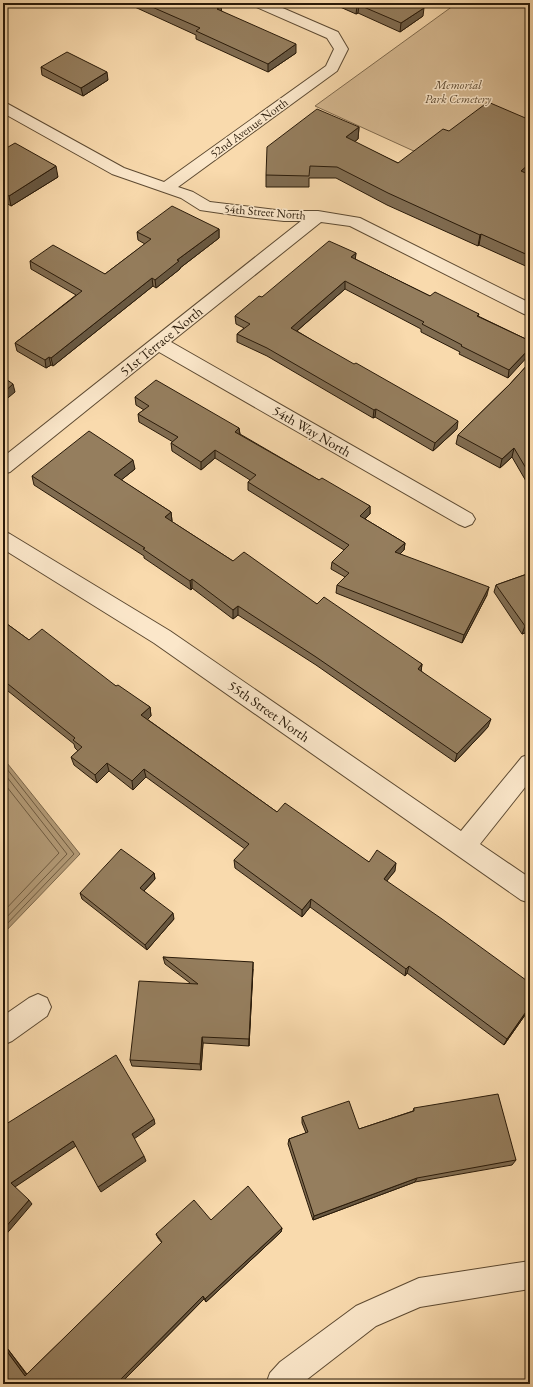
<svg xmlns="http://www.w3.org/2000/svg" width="533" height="1387" font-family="'EB Garamond',serif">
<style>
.green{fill:#d6b991;stroke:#806a4d}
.water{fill:#b29975;stroke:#7b664a}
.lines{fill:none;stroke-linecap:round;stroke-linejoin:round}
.shore{stroke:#6e5a3f;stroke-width:1}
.street-casing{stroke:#5d4a32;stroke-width:2}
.street{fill:#fbe7ca;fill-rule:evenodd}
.wall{fill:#806c51;stroke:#291a09}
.shaded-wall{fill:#685842;stroke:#291a09}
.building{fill:#957e5e;stroke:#291a09}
.labels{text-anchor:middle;stroke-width:3;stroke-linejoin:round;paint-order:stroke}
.far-park-label{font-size:12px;font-style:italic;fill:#5d4a32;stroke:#fbe7ca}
.far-street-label{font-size:12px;fill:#291a09;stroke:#fbe7ca}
.street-label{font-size:14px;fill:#291a09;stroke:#fbe7ca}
</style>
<rect width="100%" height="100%" fill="#f9daad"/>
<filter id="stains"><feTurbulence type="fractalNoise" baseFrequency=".005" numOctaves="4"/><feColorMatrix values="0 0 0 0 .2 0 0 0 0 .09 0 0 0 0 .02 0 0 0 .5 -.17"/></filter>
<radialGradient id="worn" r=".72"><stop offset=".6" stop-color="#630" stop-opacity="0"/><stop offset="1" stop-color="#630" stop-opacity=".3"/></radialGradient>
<path class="green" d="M457 3H530V204L315 106Z"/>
<path class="water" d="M3 758 80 854 3 934Z"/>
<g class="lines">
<path class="shore" d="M3 764 74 854 3 928
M3 772 67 854 3 921
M3 782 59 853 3 912"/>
<g class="street-casing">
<path id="street" d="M252 3H271L338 32 348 49 337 71 178 187 193 192 210 202 284 211H318L360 218 530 303V316L524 314 350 226 321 222 171 342 472 514 475 519 472 524 465 527 458 524 159 352 10 472 3 474V457L301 221H284L248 217 200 210 181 198 112 174 3 113V102L8 104 124 168 164 182 326 66 334 49 327 38 254 6Z
M3 531 10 534 170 631 461 831 522 757 530 754V781L480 844 530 878V903L521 900 154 643 3 549Z
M38 994 47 998 51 1007 47 1016 12 1041 3 1045V1016L29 998Z
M530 1261V1289L420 1307 376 1326 301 1384H266L270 1373 280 1362 356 1306 419 1278Z"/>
</g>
<use href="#street" class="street"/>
</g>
<path class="wall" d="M126 3H215L221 11 296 53 268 72 196 39V35Z
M331 3H411L423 16 400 32 358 13 356 14Z
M41 67 108 80 83 96 42 75Z
M359 127 358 139 354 142 398 163 528 174 530 175V268L479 245 478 246 387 205 336 178H309V187H266V175Z
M3 150 58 177 11 206 3 201Z
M219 229V238L180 268V269L156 288 153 286 53 366 51 365 46 368 17 351 15 343 76 295 31 269 30 261 105 274 145 244 138 240 137 232Z
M356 253 355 259 430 296 479 314 478 316 530 341 508 378 459 354 460 352 421 332V329L345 289 297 331 457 429 433 451 375 417 373 418 267 356 237 342V334L244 328 236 324 235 316 262 297Z
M530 362V488L512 457 500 468 456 444 458 435 510 384Z
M135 397 239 428 240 434 319 480 370 506V514L365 519 405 543 404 550 400 554 487 595 462 643 336 593 337 585 345 577 331 569 332 562 344 550 248 490V482L250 480 215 458 201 470 172 451 171 443 173 442 139 422 138 414 144 410 136 405Z
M135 469 121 480 171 512 172 521H171L233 561 317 604 422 664 421 671 488 727 455 762 316 665 238 615 233 619 192 588 191 590 144 558V556L34 485 32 476Z
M530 573V631L522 634 494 592 496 585Z
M3 621 29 640 116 686 150 707 151 716 147 719 277 812 369 862 395 871 386 881 530 1008 504 1045 407 973 405 976 310 907 302 917 235 868 234 860 245 849 146 777 133 790 109 771 97 783 74 765 71 757 78 751 75 748 74 744 3 687Z
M154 873 155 879 144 891 174 919 147 950 82 899 80 893Z
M163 957 253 969 249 1046 203 1043 201 1070 132 1066 130 1060 190 983 165 964Z
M414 1108 516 1160 512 1165 415 1182 313 1220 288 1144 289 1139 306 1133 302 1123V1117L359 1129 413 1111Z
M211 1220 282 1228 281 1232 206 1302 204 1299 120 1384H3V1346L7 1348 27 1374 162 1243 158 1238 156 1234Z"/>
<path class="shaded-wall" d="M359 5 358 13 356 14 357 6Z
M221 6 222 14 217 9Z
M424 8 423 16 400 32 401 23Z
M296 44V53L268 72V64Z
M107 72 108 80 83 96 81 88Z
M359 127 358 139 345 149 346 137Z
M530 163V172L519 182 521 171Z
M56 166 58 177 11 206 9 196Z
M219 229V238L180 268V269L156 288 155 280 177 260Z
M481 234 479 245 478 246 480 235Z
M356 253 355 262 351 257Z
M152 278 153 286 53 366 51 358Z
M345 281V289L291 336V328Z
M530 348V354L508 378 509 370Z
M49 357 51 365 46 368 45 360Z
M13 384 15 392 3 402V393Z
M376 409 375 417 373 418 374 410Z
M458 421 457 429 433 451 435 443Z
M239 428 240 435 235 432Z
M514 448 512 457 500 468 502 459Z
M215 450V458L201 470V462Z
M133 460 135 469 115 485 114 475Z
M370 506V514L359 524 360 516Z
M171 512 172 521 166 526 165 517Z
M405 543 404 550 394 560 395 552Z
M192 579V588L191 590 190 581Z
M489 587 487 595 462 643 464 635Z
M238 606V615L233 619V610Z
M530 624V631L522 634 525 626Z
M422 664 421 672 418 669Z
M150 707 151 716 143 724 141 715Z
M491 719 488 727 455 762 457 754Z
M107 763 109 771 97 783 95 775Z
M144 769 146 777 133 790 132 781Z
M396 863 395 871 382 887 384 879Z
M154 873 155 879 141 894 140 888Z
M311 899 310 907 302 917V910Z
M173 913 174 919 147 950 145 945Z
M253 962V969L249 1046V1039Z
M409 966 407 973 405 976 406 969Z
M530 1006V1008L504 1045 507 1039Z
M202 1037 203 1043 201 1070 200 1064Z
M154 1119 155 1124 134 1139 132 1134Z
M73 1141 76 1146 15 1187 11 1183Z
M144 1156 146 1161 101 1192 98 1187Z
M417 1178 415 1182 313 1220 314 1216Z
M29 1200 32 1204 3 1238V1230Z
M282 1228 281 1232 206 1302 205 1299Z
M203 1296 204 1299 120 1384H116Z
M3 1346 7 1348 29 1378 25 1376Z"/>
<path class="building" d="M143 3H215L221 6 217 9 296 44 268 64 196 31 200 28Z
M350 3H411L424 8 401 23 359 5 357 6Z
M67 52 107 72 81 88 41 67Z
M488 102 530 120V163L521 171 530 175V256L481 234 480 235 388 193 337 167 310 166 309 176 266 175 267 147 317 109 359 127 346 137 398 163 443 129 449 131Z
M15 143 56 166 9 196 3 192V150Z
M172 206 219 229 177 260 179 261 155 280 152 278 51 358 49 357 45 360 15 343 82 291 30 261 53 245 105 274 151 239 137 232Z
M329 241 356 253 351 257 430 296 435 292 479 314 477 316 530 341V348L509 370 461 346 462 345 422 324 424 322 345 281 291 328 354 364 356 363 458 421 435 443 376 409 374 410 267 348 237 334 250 324 235 316 259 296 262 297Z
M530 362V475L514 448 502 459 458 435 510 384Z
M3 377 13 384 3 393Z
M156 380 239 428 235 432 319 480 322 478 370 506 360 516 405 543 395 552 489 587 464 635 337 585 349 573 332 562 349 545 248 482 256 475 215 450 201 462 171 443 178 437 138 414 149 406 135 397Z
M89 431 133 460 114 475 171 512 165 517 233 561 244 552 317 604 324 597 422 664 418 669 491 719 457 754 316 657 238 606 233 610 192 579 190 581 143 549 145 548 32 476Z
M530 573V624L525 626 496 585Z
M3 621 29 640 42 629 116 686 118 685 150 707 141 715 277 812 285 803 369 862 377 850 396 863 384 879 442 919 530 983V1006L507 1039 409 966 406 969 311 899 302 910 234 860 249 844 144 769 132 781 107 763 95 775 71 757 82 747 73 740 75 738 3 680Z
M121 849 154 873 140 888 173 913 145 945 80 893Z
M163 957 253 962 249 1039 202 1037 200 1064 130 1060 139 981 198 984Z
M116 1055 154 1119 132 1134 144 1156 98 1187 73 1141 11 1183 29 1200 3 1230V1126Z
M498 1094 516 1160 417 1178 314 1216 289 1139 308 1132 302 1117 349 1101 359 1129 414 1111V1108Z
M248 1186 282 1228 205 1299 203 1296 116 1384H3V1346L25 1376 162 1242 156 1234 194 1200 211 1220Z"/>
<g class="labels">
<g class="far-park-label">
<text x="458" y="89">Memorial<tspan x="458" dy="14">Park Cemetery</tspan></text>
</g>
<g class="far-street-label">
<text transform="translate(249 128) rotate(-36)" y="4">52nd Avenue North</text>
<text transform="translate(265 212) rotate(5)" y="4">54th Street North</text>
</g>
<g class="street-label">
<text transform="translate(161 341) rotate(-39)" y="5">51st Terrace North</text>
<text transform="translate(312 431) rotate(30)" y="5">54th Way North</text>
<text transform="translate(269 711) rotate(35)" y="5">55th Street North</text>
</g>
</g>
<rect width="533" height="1387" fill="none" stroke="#f9daad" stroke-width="16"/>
<rect x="4" y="4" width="525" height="1379" fill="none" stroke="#291a09" stroke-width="2"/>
<rect x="8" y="8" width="517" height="1371" fill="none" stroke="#291a09"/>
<rect width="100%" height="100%" filter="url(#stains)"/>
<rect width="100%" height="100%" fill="url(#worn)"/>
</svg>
